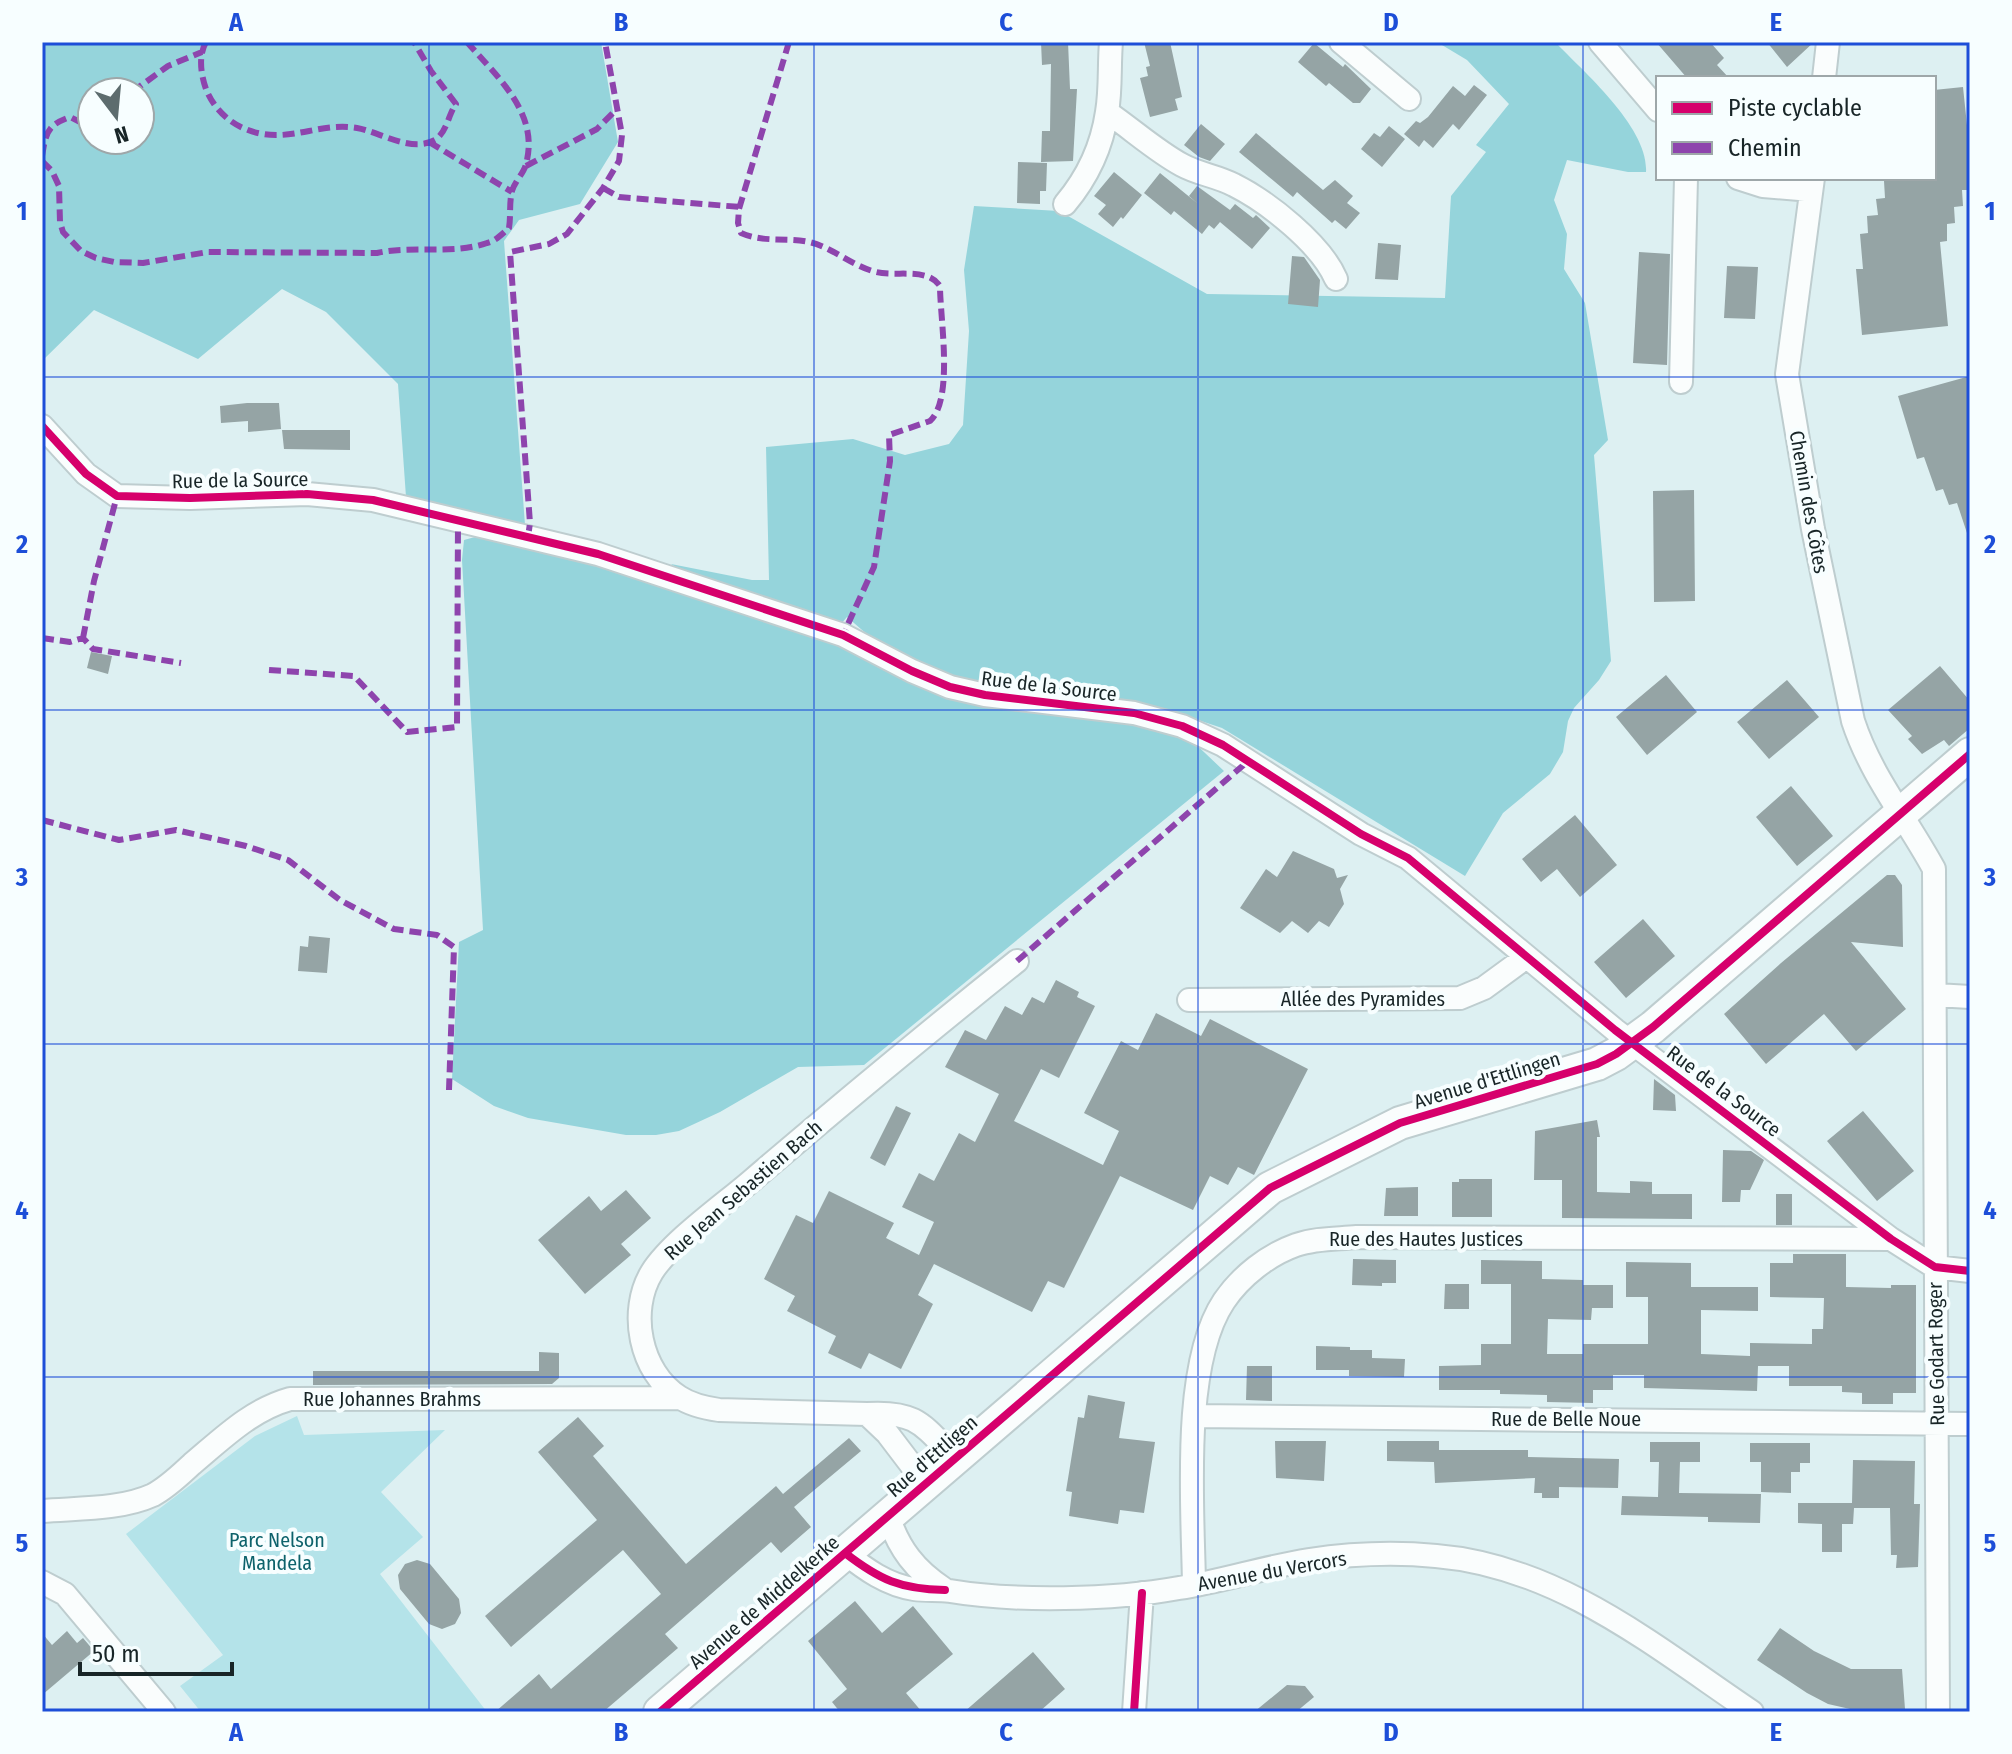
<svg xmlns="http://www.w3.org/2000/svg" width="2012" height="1754" font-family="'Fira Sans Condensed',sans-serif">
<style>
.green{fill:#b4e3e9}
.forest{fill:#95d4db;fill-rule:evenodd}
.building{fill:#95a4a5}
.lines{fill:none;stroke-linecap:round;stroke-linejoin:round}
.street-casing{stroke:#becdcf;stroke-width:26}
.secondary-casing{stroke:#becdcf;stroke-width:36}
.street{stroke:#fafdfd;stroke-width:22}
.secondary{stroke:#fafdfd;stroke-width:32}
.quiet{stroke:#8e44ad;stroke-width:6;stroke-dasharray:12 6;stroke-linecap:butt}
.cycleway-casing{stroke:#f7feff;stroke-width:13}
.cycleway{stroke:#d6006c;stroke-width:8}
.grid{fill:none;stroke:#1d4ed8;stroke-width:2;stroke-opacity:0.55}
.labels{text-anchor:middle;stroke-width:8;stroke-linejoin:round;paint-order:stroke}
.street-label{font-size:20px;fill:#182527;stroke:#f7feff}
.park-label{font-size:20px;fill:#0d626b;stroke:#f7feff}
.neatline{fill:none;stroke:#1d4ed8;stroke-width:3}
.grid-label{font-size:26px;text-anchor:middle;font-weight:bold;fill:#1d4ed8}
</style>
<rect width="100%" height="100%" fill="#ddf0f2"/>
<path class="green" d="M297 1416 304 1435 445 1430 381 1492 423 1537 380 1574 487 1712H201L180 1686 223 1655 126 1534 255 1436Z"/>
<path class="forest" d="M42 42H601L618 142 580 204 519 220 504 241 525 525 406 497 398 384 326 312 282 289 198 359 94 310 42 361ZM92 92H140V140H92Z
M1437 42H1555C1584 72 1649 128 1646 172H1628L1567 160 1554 200 1567 234 1564 269 1585 303 1608 440 1594 455 1611 661 1599 680 1574 708 1568 721 1563 752 1550 774 1503 813 1465 876 1222 728 1168 710 1118 701 993 689 922 670 869 636 847 617 841 624 683 572 671 564 752 580H769L766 447 853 439 905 455 949 444 963 425 969 331 964 270 974 206 1059 211 1207 294 1445 298 1451 196 1486 152 1476 145 1509 104 1467 60Z
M475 537 597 559 864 654 1093 717 1185 734 1224 771 864 1065 798 1067 720 1112 679 1131 656 1135H626L528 1118 494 1106 452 1079 459 942 483 930 462 560 464 540Z"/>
<path class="building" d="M1041 42H1068L1070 89H1077L1073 161 1041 162 1042 131H1050L1051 64 1042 65Z
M1144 42H1170L1182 97 1175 99 1178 110 1150 117 1140 78 1148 76 1146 67 1150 66Z
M1656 42H1710L1724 58 1717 65 1729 78H1687Z
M1767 42H1814L1787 67Z
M1314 43 1343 67 1345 64 1371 89 1360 103H1353L1329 83 1326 86 1298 62Z
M1474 85 1487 95 1459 130 1453 124 1433 148 1424 140 1419 147 1404 134 1416 121 1420 123 1428 117 1453 86 1465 96Z
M1963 87 1970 154V190H1962L1963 206 1954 207 1955 223 1947 224V241L1940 242 1948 326 1862 335 1856 269H1863L1860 234 1868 233 1867 216 1878 215 1876 199 1885 198 1884 181 1934 178V90Z
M1201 124 1225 144 1210 161 1199 157 1184 145Z
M1389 126 1405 139 1382 167 1361 149 1374 133 1380 137Z
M1256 133 1323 190 1335 180 1353 196 1347 203 1360 213 1346 229 1335 220 1332 223 1297 192 1293 197 1239 152Z
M1018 162 1047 163 1046 191H1040V204L1017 203Z
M1114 172 1142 195 1123 219 1121 217 1113 227 1098 214 1106 205 1094 196Z
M1160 173 1197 203 1189 196 1197 186 1230 210 1235 204 1253 218 1256 215 1270 228 1252 249 1220 222 1214 229 1209 225 1202 234 1174 211 1171 215 1144 193Z
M1378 243 1401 245 1398 280 1375 279Z
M1639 252 1670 254 1667 365 1633 363Z
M1292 256 1304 257 1320 280 1318 307 1288 304Z
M1727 266 1758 267 1755 319 1724 318Z
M1970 376V533H1967L1957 503 1949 505 1943 489 1936 491 1924 457 1917 459 1898 396Z
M247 403H279L281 429 248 432V421L221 423 220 406Z
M282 430H350V450L284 449Z
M1694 490 1695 601 1654 602 1653 491Z
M91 652 112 656 108 674 87 668Z
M1940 666 1970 701V728L1949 746 1944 740 1922 754 1908 739 1912 736 1888 710Z
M1666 675 1697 712 1647 755 1616 717Z
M1787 680 1819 717 1769 759 1737 722Z
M1791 786 1833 836 1797 866 1756 817Z
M1575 815 1617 865 1580 897 1557 869 1541 882 1522 859Z
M1293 851 1334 869 1337 878 1348 875 1340 889 1344 904 1329 927 1319 921 1308 933 1292 921 1280 933 1240 908 1266 869 1277 877Z
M1887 875H1895L1902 885 1903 947 1851 942 1906 1009 1856 1051 1824 1014 1766 1064 1724 1014 1781 963Z
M1643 919 1675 956 1626 998 1594 962Z
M309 936 330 938 327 973 298 971 300 946 308 947Z
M1056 980 1079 992 1077 997 1095 1006 1059 1078 1041 1069 1014 1121 1103 1165 1119 1131 1084 1113 1121 1041 1138 1050 1156 1013 1201 1036 1210 1019 1308 1069 1254 1175 1238 1167 1228 1185 1210 1176 1193 1210 1120 1176 1064 1288 1048 1281 1032 1312 934 1264 918 1295 933 1304 901 1369 869 1353 861 1369 828 1353 836 1336 787 1311 795 1296 764 1279 796 1215 813 1223 829 1191 894 1223 886 1238 919 1255 934 1222 902 1207 919 1173 934 1181 959 1133 975 1142 999 1094 945 1067 965 1030 986 1040 1005 1006 1022 1015 1032 997 1044 1003Z
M1654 1079 1675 1095 1676 1111 1653 1110Z
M896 1106 911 1113 885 1166 870 1158Z
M1863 1111 1914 1171 1877 1201 1827 1141Z
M1597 1120 1600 1137H1597V1192L1630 1193V1181L1652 1182V1194H1692V1219L1562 1218V1180H1534L1535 1131Z
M1723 1150 1751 1151 1764 1160 1750 1190H1741L1740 1202H1722Z
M1459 1179H1492V1217H1452V1182H1459Z
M1418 1187V1216H1384L1386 1188Z
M626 1190 651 1218 621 1244 631 1255 585 1294 538 1240 589 1196 601 1211Z
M1776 1194H1792V1225H1776Z
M1793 1254H1846V1287L1891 1288V1285H1916V1393H1893V1404H1862V1393L1842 1392V1386H1789V1366H1758L1757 1391 1644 1388V1375H1613V1390H1593V1403L1547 1402V1395L1500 1394V1390H1439V1366L1481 1365V1344H1511V1284H1481V1260L1542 1261V1279L1583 1280V1285H1613V1308H1592L1591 1320 1548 1319 1547 1354H1583V1344H1648V1297H1626V1262L1691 1263V1287H1758V1311L1701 1310V1354L1750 1356V1343L1812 1344V1329H1823L1824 1298 1770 1297V1263H1793Z
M1353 1259 1396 1260V1283H1382V1286L1352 1285Z
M1445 1284H1469V1309H1444Z
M1316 1346 1350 1347V1350H1372V1358L1405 1359 1404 1377 1349 1376V1370H1316Z
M539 1352 559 1353V1378L552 1384 313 1385V1371H539Z
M1247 1366H1272V1401L1246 1400Z
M1088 1395 1125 1402 1119 1438 1155 1442 1144 1513 1120 1510 1118 1524 1069 1516 1072 1492 1066 1491 1078 1417 1084 1418Z
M578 1417 604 1446 593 1456 686 1564 776 1486 783 1494 849 1438 861 1451 794 1507 811 1527 781 1553 771 1542 665 1634 678 1648 603 1712H495L539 1674 551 1689 661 1594 623 1550 511 1647 485 1616 597 1520 538 1452Z
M1275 1441H1326L1324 1481 1276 1478Z
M1387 1441H1439V1450H1528V1457L1619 1459 1618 1488 1559 1487V1498H1542V1493H1534L1535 1478 1435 1483 1434 1462 1387 1461Z
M1650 1442H1700V1462H1680L1679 1493 1761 1494 1760 1523 1708 1522V1517L1621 1515 1622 1496 1658 1497 1659 1462H1650Z
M1750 1443H1810V1463H1800V1472H1791V1493L1761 1492V1462H1750Z
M1853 1460 1915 1461 1914 1504H1920L1918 1567 1896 1568 1897 1555H1891L1890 1508H1854L1853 1524H1842V1552H1822V1524L1798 1523V1503H1852Z
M417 1560 430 1564 459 1599 461 1613 455 1624 442 1629 429 1624 400 1589 398 1575 405 1564Z
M855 1601 882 1633 913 1606 953 1654 906 1693 922 1712H840L832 1702 847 1689 808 1641Z
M1780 1628 1814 1651 1851 1669H1902L1905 1709 1874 1711 1850 1709 1828 1704 1807 1693 1757 1660Z
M67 1631 77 1643 83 1638 94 1651 42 1695V1633L52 1645Z
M1033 1652 1065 1689 1039 1712H964Z
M1287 1685 1305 1686 1314 1697 1296 1712H1254Z"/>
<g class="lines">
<g class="street-casing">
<path id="street" d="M1341 42 1409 99
M1600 42 1658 110
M1824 78 1828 42
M1107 112C1132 129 1156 151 1182 165 1198 174 1217 176 1234 185 1268 202 1321 244 1336 279
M1738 178 1763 186 1811 190
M1813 178 1787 374 1813 529 1853 721C1871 776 1907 819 1934 869L1938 1712
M1065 204C1087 178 1102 146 1107 112 1111 89 1109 65 1111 42
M1681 382 1686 178
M42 426 86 474 117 496 190 498 307 494 373 500 598 554 843 635 912 671 950 687 985 695 1134 713 1182 726 1223 745 1361 834 1408 858 1615 1030 1891 1239 1935 1267 1970 1271
M1936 995 1970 997
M1189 1000 1460 998 1484 988 1525 958
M867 1414 719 1410C705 1408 691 1405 679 1397 640 1372 628 1311 652 1272 671 1242 722 1206 750 1182 838 1107 927 1033 1017 961
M1194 1416 1970 1424
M925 1483 887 1433 867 1414C916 1411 922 1424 955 1458
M42 1511C77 1508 120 1510 153 1495 168 1487 180 1475 192 1464 223 1438 251 1410 290 1399L680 1398
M888 1516C899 1549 915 1570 944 1589
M845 1553C865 1569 887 1585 914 1589 926 1591 938 1589 950 1591 1015 1602 1113 1600 1179 1588 1223 1581 1265 1567 1309 1560 1350 1554 1394 1552 1436 1556 1558 1566 1654 1646 1752 1712
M42 1582 65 1594 164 1712
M1194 1585C1193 1509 1181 1365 1224 1301 1241 1276 1268 1255 1296 1245 1316 1238 1337 1239 1357 1237L1891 1239
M1134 1712 1142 1593"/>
</g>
<g class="secondary-casing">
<path id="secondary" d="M660 1712 1270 1188 1400 1123 1597 1064 1616 1054 1653 1027 1970 754"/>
</g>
<use href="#street" class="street"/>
<use href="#secondary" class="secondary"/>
<path class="quiet" d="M206 42C198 56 201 75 206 89 213 107 227 121 243 128 285 147 317 121 357 128 380 132 411 153 435 140 447 132 448 115 456 104L431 71 414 42
M789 42 739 209 738 223 741 233C764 243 786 237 809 242 832 247 852 266 876 272 897 277 927 267 940 286 940 318 954 399 930 421L889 435 890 461 874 567 843 635
M132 92 168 66 202 52
M429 142 512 192
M42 156C46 133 47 125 70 117L92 128
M42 161 52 171 59 186 60 222 63 232 81 251 96 258 114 262 143 263 208 252 377 253C412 245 452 255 487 243 496 241 502 234 509 228 511 216 509 203 512 191 515 181 524 173 526 164 540 113 497 77 467 42
M526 166 597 129 618 108
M603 188 619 197 740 207
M528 537 530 523 510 252 549 244 567 234 603 188 619 161 622 135 605 42
M42 638 70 642 83 638 93 649 181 663
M83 638 94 581 117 496
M269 670 354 676 407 732 457 727 458 521
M42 820 119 840 176 830 246 846 288 860 340 900 394 929 437 935 454 947 449 1090
M1017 961 1247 762"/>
<g class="cycleway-casing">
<path id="cycleway" d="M42 426 86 474 117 496 190 498 307 494 373 500 598 554 843 635 912 671 950 687 985 695 1134 713 1182 726 1223 745 1361 834 1408 858 1615 1030 1891 1239 1935 1267 1970 1271
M845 1553C880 1580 900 1589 945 1590
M660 1712 1270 1188 1400 1123 1597 1064 1616 1054 1653 1027 1970 754
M1134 1712 1142 1593"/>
</g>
<use href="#cycleway" class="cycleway"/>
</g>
<path class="grid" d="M429 42V1712M814 42V1712M1198 42V1712M1583 42V1712M42 377H1970M42 710H1970M42 1044H1970M42 1377H1970"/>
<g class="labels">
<g class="street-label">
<text transform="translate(240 480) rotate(-1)" y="7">Rue de la Source</text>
<text transform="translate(1809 502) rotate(80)" y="7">Chemin des Côtes</text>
<text transform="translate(1049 686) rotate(7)" y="7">Rue de la Source</text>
<text x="1363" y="1006">Allée des Pyramides</text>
<text transform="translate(1487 1080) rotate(-17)" y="7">Avenue d'Ettlingen</text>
<text transform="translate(1724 1091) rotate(37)" y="7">Rue de la Source</text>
<text transform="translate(743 1190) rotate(-41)" y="7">Rue Jean Sebastien Bach</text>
<text x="1426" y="1246">Rue des Hautes Justices</text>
<text transform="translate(1936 1354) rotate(-91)" y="7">Rue Godart Roger</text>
<text x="392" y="1406">Rue Johannes Brahms</text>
<text x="1566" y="1426">Rue de Belle Noue</text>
<text transform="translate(932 1456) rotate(-41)" y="7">Rue d'Ettligen</text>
<text transform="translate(1272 1571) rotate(-10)" y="7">Avenue du Vercors</text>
<text transform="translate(764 1602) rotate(-41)" y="7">Avenue de Middelkerke</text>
</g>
<g class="park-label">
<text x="277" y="1547">Parc Nelson<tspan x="277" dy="23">Mandela</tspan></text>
</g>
</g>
<rect width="2012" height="1754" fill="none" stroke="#f7feff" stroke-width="88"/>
<rect x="1656" y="76" width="280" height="104" fill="#f7feff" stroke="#9ea7a9" stroke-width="2"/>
<rect x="1672" y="102" width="40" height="12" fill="#d6006c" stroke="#9ea7a9" stroke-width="2"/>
<text x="1728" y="116" font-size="24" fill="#182527">Piste cyclable</text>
<rect x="1672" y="142" width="40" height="12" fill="#8e44ad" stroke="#9ea7a9" stroke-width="2"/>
<text x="1728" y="156" font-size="24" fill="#182527">Chemin</text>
<g transform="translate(116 116) rotate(164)"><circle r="38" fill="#f7feff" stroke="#9ea7a9" stroke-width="2"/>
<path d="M0-6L14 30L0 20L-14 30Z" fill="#5d6c6e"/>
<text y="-12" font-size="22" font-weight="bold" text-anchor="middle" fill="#182527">N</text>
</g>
<path d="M80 1662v12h152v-12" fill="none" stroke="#182527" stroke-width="4"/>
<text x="92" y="1662" font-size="24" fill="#182527" stroke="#f7feff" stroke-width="6" paint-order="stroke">50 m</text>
<rect x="44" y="44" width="1924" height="1666" class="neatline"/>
<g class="grid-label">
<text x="236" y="31">A</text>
<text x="621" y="31">B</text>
<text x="1006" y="31">C</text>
<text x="1391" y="31">D</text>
<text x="1776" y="31">E</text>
<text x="22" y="220">1</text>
<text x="1990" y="220">1</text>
<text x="22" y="553">2</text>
<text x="1990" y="553">2</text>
<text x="22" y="886">3</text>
<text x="1990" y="886">3</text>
<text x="22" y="1219">4</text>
<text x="1990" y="1219">4</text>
<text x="22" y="1552">5</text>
<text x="1990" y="1552">5</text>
<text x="236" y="1741">A</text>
<text x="621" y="1741">B</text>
<text x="1006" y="1741">C</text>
<text x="1391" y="1741">D</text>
<text x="1776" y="1741">E</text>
</g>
</svg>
